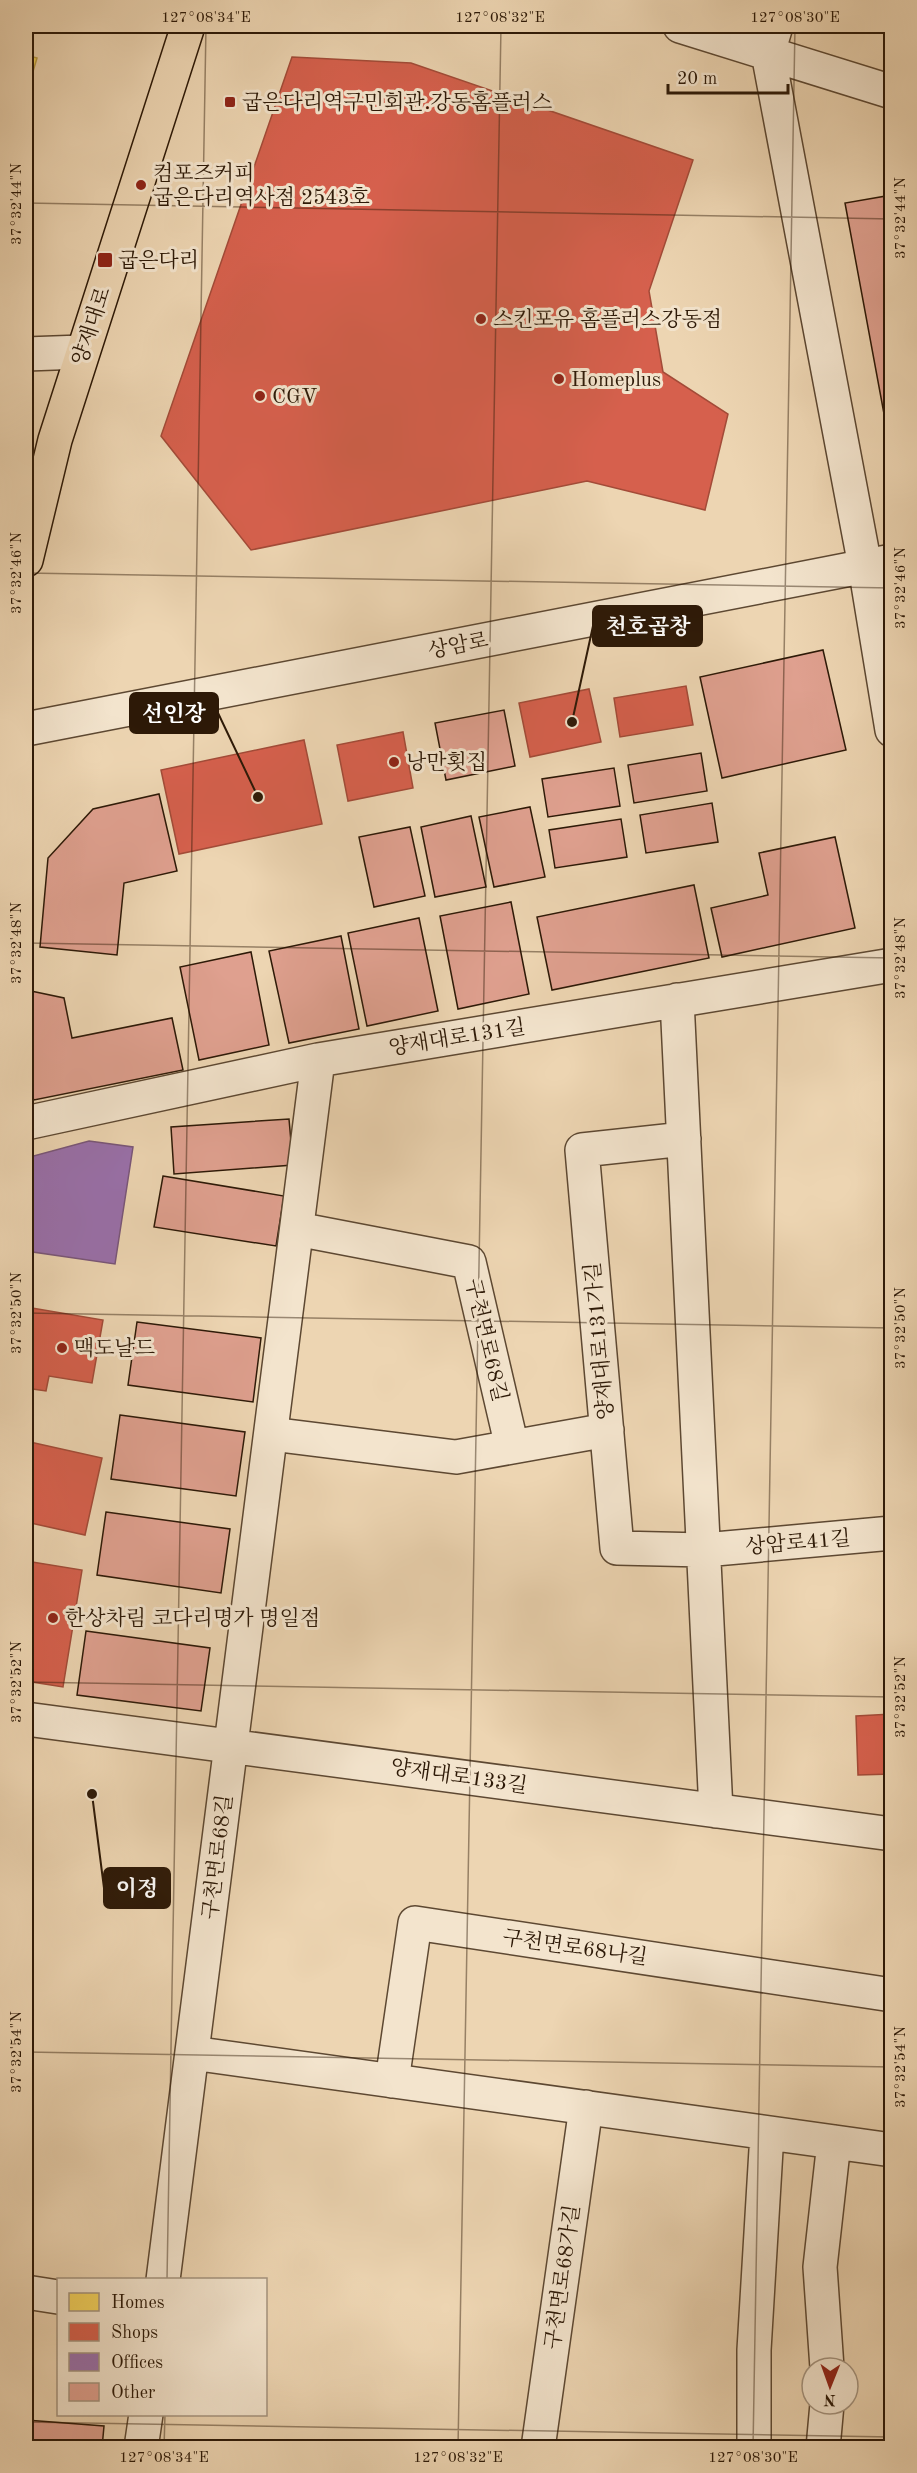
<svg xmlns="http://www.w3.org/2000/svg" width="917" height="2473" font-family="'Old Standard TT','Noto Serif KR',serif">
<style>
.homes{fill:#f6d55c;stroke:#ba9d42;stroke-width:1.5}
.shops{fill:#d6604d;stroke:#a34b38;stroke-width:1.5}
.offices{fill:#9970ab;stroke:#79567a;stroke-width:1.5}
.building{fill:#dfa08f;stroke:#2d1907;stroke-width:1.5}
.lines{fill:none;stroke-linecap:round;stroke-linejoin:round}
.minor-casing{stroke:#5d4832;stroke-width:36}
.tertiary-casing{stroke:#5d4832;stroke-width:36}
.primary-casing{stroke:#2d1907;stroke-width:36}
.minor{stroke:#f3e4cd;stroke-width:33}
.tertiary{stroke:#f3e4cd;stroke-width:33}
.primary{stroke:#edd5b2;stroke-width:33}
.ticks{fill:none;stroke:#2d1907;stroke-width:1.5;stroke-opacity:0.45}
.poi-dot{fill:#8f2418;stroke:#f3e4cd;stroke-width:2}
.labels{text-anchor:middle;stroke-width:6;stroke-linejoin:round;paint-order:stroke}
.poi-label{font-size:21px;fill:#2d1907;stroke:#f3e4cd;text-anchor:start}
.street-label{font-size:21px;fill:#2d1907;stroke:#f3e4cd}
.leader{fill:none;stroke:#2d1907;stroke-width:2}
.callout-dot{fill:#2d1907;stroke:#f3e4cd;stroke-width:2}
.callout{fill:#2d1907;stroke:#2d1907;stroke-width:2}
.callout-label{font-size:22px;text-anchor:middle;font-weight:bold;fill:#fff}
.neatline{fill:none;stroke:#2d1907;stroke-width:2}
.ticks-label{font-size:15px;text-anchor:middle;fill:#2d1907}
</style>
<rect width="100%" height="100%" fill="#edd5b2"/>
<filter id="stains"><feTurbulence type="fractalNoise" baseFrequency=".00333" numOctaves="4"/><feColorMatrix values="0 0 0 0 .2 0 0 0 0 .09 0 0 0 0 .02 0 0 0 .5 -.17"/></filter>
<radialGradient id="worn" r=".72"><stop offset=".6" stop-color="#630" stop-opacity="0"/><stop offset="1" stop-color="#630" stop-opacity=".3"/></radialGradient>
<path class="homes" d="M26 55 37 58 26 95Z"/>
<path class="shops" d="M292 57 411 63 693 160 649 291 663 372 728 414 705 510 587 481 251 550 161 436Z
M686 686 693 725 620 737 614 698Z
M589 689 601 742 530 757 519 703Z
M403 732 413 788 348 801 337 745Z
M304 740 322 824 179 854 161 770Z
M26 1307 103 1320 92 1383 49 1376 46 1391 26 1388Z
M30 1442 102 1458 85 1535 26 1522V1463Z
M26 1561 82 1570 63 1687 26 1681Z
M892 1714V1774L858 1775 856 1716Z"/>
<path class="offices" d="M89 1141 133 1147 115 1264 26 1251V1158Z"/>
<path class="building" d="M892 195V457L845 203Z
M823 650 846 750 722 778 700 677Z
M504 710 515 766 446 780 435 723Z
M701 753 707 791 634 803 628 765Z
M614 768 620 806 548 817 542 779Z
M159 794 177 871 124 883 117 955 40 947 48 858 93 809Z
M712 803 718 842 646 853 640 815Z
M530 807 545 877 494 887 479 817Z
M471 816 486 887 435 897 421 827Z
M621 819 627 857 555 868 549 830Z
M410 827 425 896 374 907 359 837Z
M835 837 855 928 722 957 711 908 768 895 759 853Z
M694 885 709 958 552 990 537 917Z
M511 902 529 994 458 1009 440 916Z
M419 918 438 1011 367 1026 348 933Z
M341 936 359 1029 289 1043 269 951Z
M251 952 269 1045 199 1060 180 967Z
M31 991 64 998 72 1038 172 1018 183 1070 34 1100 26 1088V1020Z
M289 1119 293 1165 174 1174 171 1127Z
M163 1176 284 1196 276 1246 154 1227Z
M137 1322 261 1338 253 1402 128 1385Z
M120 1415 245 1432 236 1496 111 1479Z
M106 1512 230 1529 221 1593 97 1575Z
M86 1631 210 1648 201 1711 77 1695Z
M26 2420 104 2426 102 2448H26Z"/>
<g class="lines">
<g class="minor-casing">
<path id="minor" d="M680 26 892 92
M776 26 768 53 865 566 892 730
M26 354 82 352
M677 1000 716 1811
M26 1123 318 1060 892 965
M684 1139 582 1150 617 1548 704 1550 892 1533
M297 1229 469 1262 512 1447
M271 1434 456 1457 607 1430
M26 1719 892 1834
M192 2053 892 2150
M392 2081 415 1923 892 1995
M163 2280 318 1060
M26 2292 58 2297
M827 2368 820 2267 834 2142
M141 2448 146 2414
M538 2448 586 2107
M754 2448V2350L767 2133
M823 2448 827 2404"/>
</g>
<g class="tertiary-casing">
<path id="tertiary" d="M26 729 892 561"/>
</g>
<g class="primary-casing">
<path id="primary" d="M26 560 55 440 188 26"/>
</g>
<use href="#minor" class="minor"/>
<use href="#tertiary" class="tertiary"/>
<use href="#primary" class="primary"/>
</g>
<path class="ticks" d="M26 203 892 219M26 573 892 588M26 943 892 958M26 1313 892 1328M26 1682 892 1697M26 2052 892 2067M167 2280 206 26M26 2422 892 2437M164 2448 165 2414M458 2448 501 26M753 2448 795 26"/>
<g class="poi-dot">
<rect x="224" y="96" width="12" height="12" rx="3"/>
<circle cx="141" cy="185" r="6"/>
<rect x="97" y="252" width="16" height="16" rx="3"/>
<circle cx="481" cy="319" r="6"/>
<circle cx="559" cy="379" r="6"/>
<circle cx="260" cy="396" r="6"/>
<circle cx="394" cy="762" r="6"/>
<circle cx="62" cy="1348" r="6"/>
<circle cx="53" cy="1618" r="6"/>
</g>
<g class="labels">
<g class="poi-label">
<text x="242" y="109">굽은다리역구민회관.강동홈플러스</text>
<text x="153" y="180">컴포즈커피<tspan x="153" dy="24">굽은다리역사점 2543호</tspan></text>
<text x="118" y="267">굽은다리</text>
<text x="493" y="326">스킨포유 홈플러스강동점</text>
<text x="571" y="386">Homeplus</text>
<text x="272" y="403">CGV</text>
<text x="406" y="769">낭만횟집</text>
<text x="74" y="1355">맥도날드</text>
<text x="65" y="1625">한상차림 코다리명가 명일점</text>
</g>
<g class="street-label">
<text transform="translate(91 326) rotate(-72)" y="7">양재대로</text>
<text transform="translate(458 645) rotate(-11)" y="7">상암로</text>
<text transform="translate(457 1037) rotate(-9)" y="7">양재대로131길</text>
<text transform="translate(487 1340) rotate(77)" y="7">구천면로68길</text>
<text transform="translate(599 1341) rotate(-95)" y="7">양재대로131가길</text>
<text transform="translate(798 1542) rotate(-5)" y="7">상암로41길</text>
<text transform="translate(459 1776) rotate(8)" y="7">양재대로133길</text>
<text transform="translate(217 1857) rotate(-83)" y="7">구천면로68길</text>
<text transform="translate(575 1947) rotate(8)" y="7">구천면로68나길</text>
<text transform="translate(562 2277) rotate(-82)" y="7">구천면로68가길</text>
</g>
</g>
<path class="leader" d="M572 722L593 626M258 797L218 713M92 1794L104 1888"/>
<g class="callout-dot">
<circle cx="572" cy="722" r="6"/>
<circle cx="258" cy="797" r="6"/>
<circle cx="92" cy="1794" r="6"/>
</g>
<g class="callout">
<rect x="593" y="606" width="109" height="40" rx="6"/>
<rect x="130" y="693" width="88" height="40" rx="6"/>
<rect x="104" y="1868" width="66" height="40" rx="6"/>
</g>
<g class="callout-label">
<text x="648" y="634">천호곱창</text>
<text x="174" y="721">선인장</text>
<text x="137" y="1896">이정</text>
</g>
<rect width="917" height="2473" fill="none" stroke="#edd5b2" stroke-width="66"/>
<rect x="57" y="2278" width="210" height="138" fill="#f3e4cd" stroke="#a4937e" stroke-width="1.5"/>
<rect x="69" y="2293" width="30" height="18" fill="#f6d55c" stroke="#a4937e" stroke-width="1.5"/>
<text x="111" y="2308" font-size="18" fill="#2d1907">Homes</text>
<rect x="69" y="2323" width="30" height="18" fill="#d6604d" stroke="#a4937e" stroke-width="1.5"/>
<text x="111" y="2338" font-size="18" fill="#2d1907">Shops</text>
<rect x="69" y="2353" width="30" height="18" fill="#9970ab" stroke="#a4937e" stroke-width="1.5"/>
<text x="111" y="2368" font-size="18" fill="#2d1907">Offices</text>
<rect x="69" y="2383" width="30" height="18" fill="#dfa08f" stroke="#a4937e" stroke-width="1.5"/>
<text x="111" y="2398" font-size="18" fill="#2d1907">Other</text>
<g transform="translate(830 2386) rotate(181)"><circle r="28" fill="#f3e4cd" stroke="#a4937e" stroke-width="1.5"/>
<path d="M0-4.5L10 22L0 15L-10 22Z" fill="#8f2418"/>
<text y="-9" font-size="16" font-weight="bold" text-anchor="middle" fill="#2d1907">N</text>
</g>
<path d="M668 84v9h120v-9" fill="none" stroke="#2d1907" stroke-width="3"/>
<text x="677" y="84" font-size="18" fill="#2d1907" stroke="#f3e4cd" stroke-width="4.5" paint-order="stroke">20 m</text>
<rect x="33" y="33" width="851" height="2407" class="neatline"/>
<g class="ticks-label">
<text x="206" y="22">127°08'34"E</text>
<text x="500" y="22">127°08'32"E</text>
<text x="795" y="22">127°08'30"E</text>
<text transform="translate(16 204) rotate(-90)" y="5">37°32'44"N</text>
<text transform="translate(900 218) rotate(-90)" y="5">37°32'44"N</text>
<text transform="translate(16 573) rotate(-90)" y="5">37°32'46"N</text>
<text transform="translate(900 588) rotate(-90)" y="5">37°32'46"N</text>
<text transform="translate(16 943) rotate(-90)" y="5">37°32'48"N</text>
<text transform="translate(900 958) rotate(-90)" y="5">37°32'48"N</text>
<text transform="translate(16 1313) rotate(-90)" y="5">37°32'50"N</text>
<text transform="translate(900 1328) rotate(-90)" y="5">37°32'50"N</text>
<text transform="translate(16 1682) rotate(-90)" y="5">37°32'52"N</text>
<text transform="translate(900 1697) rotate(-90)" y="5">37°32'52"N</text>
<text transform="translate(16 2052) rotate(-90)" y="5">37°32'54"N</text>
<text transform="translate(900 2067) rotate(-90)" y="5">37°32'54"N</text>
<text x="164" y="2462">127°08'34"E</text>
<text x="458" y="2462">127°08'32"E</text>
<text x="753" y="2462">127°08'30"E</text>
</g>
<rect width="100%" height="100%" filter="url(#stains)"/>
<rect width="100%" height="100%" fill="url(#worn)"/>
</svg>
